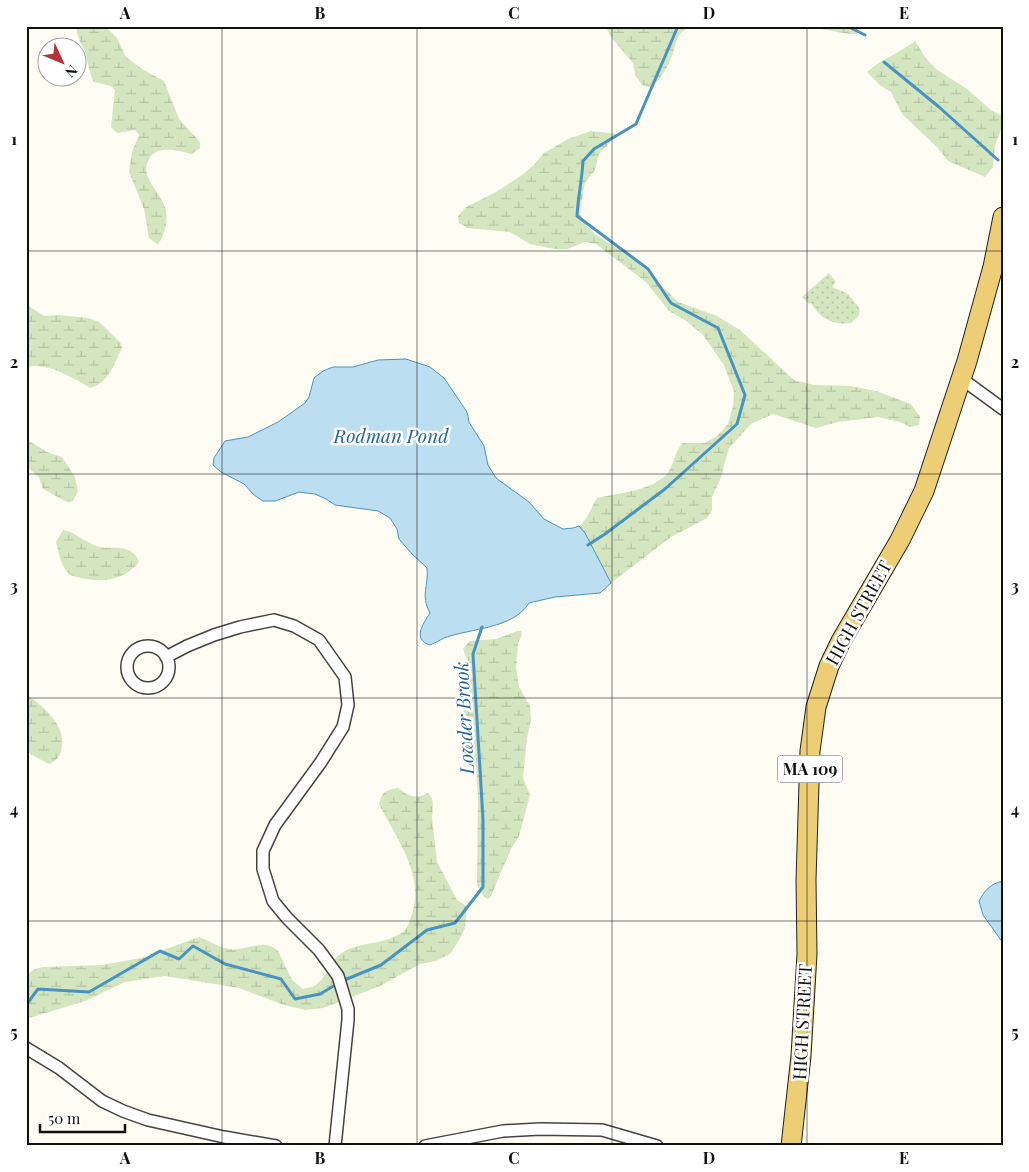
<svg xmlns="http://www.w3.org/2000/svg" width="1029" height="1172" font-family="'Playfair Display',serif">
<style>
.grass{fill:url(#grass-dots)}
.wetland{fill:url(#wetland-marsh)}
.water{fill:#bcdef1;stroke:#4993c2}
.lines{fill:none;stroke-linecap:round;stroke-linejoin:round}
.stream{stroke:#4993c2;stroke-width:3}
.minor-casing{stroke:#434343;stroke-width:14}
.primary-casing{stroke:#212121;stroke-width:21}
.minor{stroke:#fff;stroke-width:11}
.primary{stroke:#edce74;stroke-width:19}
.grid{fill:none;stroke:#101010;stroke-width:1;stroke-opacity:0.55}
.labels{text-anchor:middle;stroke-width:5;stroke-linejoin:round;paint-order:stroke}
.shield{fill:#fff;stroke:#585858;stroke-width:1}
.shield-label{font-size:16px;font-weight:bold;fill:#101010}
.street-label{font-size:18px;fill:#101010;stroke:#fff}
.water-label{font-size:19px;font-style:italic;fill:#236697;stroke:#fff}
.neatline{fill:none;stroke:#101010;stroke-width:2}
.grid-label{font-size:16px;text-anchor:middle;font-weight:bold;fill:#101010}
</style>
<defs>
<pattern id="grass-dots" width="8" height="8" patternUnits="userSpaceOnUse" patternTransform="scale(1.25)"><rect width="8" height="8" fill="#d4e6bf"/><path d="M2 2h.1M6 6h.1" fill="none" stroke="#b5c4a3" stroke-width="1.8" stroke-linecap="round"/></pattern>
<pattern id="wetland-marsh" width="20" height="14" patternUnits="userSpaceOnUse" patternTransform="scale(1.25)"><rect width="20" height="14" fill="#d4e6bf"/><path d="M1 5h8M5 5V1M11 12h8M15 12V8" fill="none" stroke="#b5c4a3"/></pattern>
</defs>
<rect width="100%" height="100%" fill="#fefcf3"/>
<path class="grass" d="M829 273 836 282 832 287 847 293 860 309 859 315 851 323C833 326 820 318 811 303L809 304 802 297Z"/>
<path class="wetland" d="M77 26H105L117 38 126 57 142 69 164 81 179 119 200 142V148L192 154C179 151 157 144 149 159 138 178 163 193 166 211 168 224 164 234 158 245L149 238 144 209 129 172 132 152 139 135 135 130 117 133 111 127 115 90 111 86 94 82C88 71 88 60 84 50 80 41 76 36 77 26Z
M606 26H691C672 37 679 40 671 58 667 69 660 78 652 88L642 85 635 75 633 63 610 36Z
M805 26H858L857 34H849Z
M915 41 925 57 936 69 967 89 991 110 1003 116 1001 130 995 145 993 167 985 177 948 161 937 147 902 114 891 92 881 86 867 72C882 59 899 53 915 41Z
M591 131 618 134 599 154 595 170 585 183 582 199 580 214 586 225 595 234 623 252 645 269 678 302 717 316 740 330 794 380 814 385 850 386 876 391 911 404 920 417 919 425 910 427 900 422 878 417 838 422 816 428 773 414 751 424 729 448 720 480 712 497V510L707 518 671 537 611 583 585 533 579 526C588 519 591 508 597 498 619 493 657 490 669 471 675 461 675 451 683 443H705L717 436 728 424 733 406 734 392 724 365 702 334 685 320 669 311 646 282 596 244 585 242 567 249H554L530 244 510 232 467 228 459 223 458 216 466 207 496 192 522 175 533 166 544 153 568 139Z
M26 304 44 316 58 315 88 318 99 322 120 342 122 348C114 364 109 383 90 388 75 379 44 360 26 368Z
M29 441 47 452 62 457 75 477 78 491 73 501 67 502 43 489 39 477 26 466V443Z
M63 530C76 532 86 544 100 547 109 549 119 546 128 550 133 552 137 556 139 562 125 580 102 583 81 578 76 577 71 576 67 572 60 564 59 552 56 542Z
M517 631H521L522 635 518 643 516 668 519 687 530 706 531 720 527 738 523 778 530 795 519 836 511 849 491 896 488 899 484 897 477 885 478 796 476 771 463 706 472 673 463 649 470 641 496 639Z
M26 694C43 706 65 724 62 747 61 755 57 761 49 764L30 754 26 747Z
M398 788C409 796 415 800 428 793L432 798 433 805 432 818 437 862 457 900 467 906 465 928 459 940 450 954 436 961 420 964 380 986 323 1008 305 1010 284 1005 239 988 165 976 125 982 85 1001 26 1019V975L35 969 43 967 102 965 141 958 199 937C208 940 218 947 228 949 244 952 265 937 278 951L292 980 303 989C307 988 314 987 317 984 330 974 328 959 347 950 364 942 385 944 401 933 407 930 409 923 411 917 426 876 397 840 379 804 382 792 385 790 398 788Z"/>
<path class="water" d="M406 359 430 367 444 378 467 412 469 422 484 446 488 465 496 478 529 502 544 519 563 529 573 528 579 526 585 533 611 583 600 593 555 597 529 603C513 629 471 628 444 638 440 640 435 643 430 645 412 639 423 624 430 613 420 594 429 587 427 568L412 554 399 539 397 529 390 518 378 511 335 505 326 499 315 494 299 492 275 501H263L254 495 244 484 221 472 213 465 214 458 225 441 248 437 278 422 305 403 309 397 314 378 323 371 333 367H353L378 360Z
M1003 881V943L983 915 979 901C985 890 990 884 1003 881Z"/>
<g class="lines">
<path class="stream" d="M847 26 865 35
M884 62 939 107 998 160
M588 545 605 534 665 489 737 424 745 395 718 328 671 303 648 269 577 216C578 197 582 180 583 161L594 149 636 124 678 26
M342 981 381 965 427 930 455 923 483 887V819L473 654 482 627
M26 1005 38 989 89 992 160 951 179 959 193 946 225 964 281 979 295 999 320 994 337 984"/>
<g class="minor-casing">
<path id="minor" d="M962 379 1003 409
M127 667a21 21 0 1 1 42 0a21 21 0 1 1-42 0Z
M166 657 187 646 214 635 240 627 274 620 294 626 319 640 345 677 348 705 343 727 321 762 275 825 263 851V869L273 901 287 918 319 950 338 976 348 1009V1020L335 1146
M26 1048 59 1068 102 1101 123 1111 148 1120 224 1137 276 1146
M425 1146 503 1131 540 1129 602 1130 657 1146"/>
</g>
<g class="primary-casing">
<path id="primary" d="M791 1146 801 1056 807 954 806 880 810 751 816 707 829 666 841 641 900 540 924 491 967 361 993 267 1003 217"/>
</g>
<use href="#minor" class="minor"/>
<use href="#primary" class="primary"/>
</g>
<path class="grid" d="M222 26V1146M417 26V1146M612 26V1146M807 26V1146M26 251H1003M26 474H1003M26 698H1003M26 921H1003"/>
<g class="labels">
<rect class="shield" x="777.5" y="755.5" width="65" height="27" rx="4"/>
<g class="shield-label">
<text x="810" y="775">MA 109</text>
</g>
<g class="street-label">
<text transform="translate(859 613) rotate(-61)" y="6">HIGH STREET</text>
<text transform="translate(803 1022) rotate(-87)" y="6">HIGH STREET</text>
</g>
<g class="water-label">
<text x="391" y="443">Rodman Pond</text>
<text transform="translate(464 718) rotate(-93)" y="7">Lowder Brook</text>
</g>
</g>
<rect width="1029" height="1172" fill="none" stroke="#ffffff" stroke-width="55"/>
<g transform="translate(62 62) rotate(134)"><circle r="24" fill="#ffffff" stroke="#9f9f9f"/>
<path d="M0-4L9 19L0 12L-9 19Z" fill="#b4333a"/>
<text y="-8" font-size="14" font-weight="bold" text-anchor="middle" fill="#101010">N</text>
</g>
<path d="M40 1124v8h85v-8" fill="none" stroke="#101010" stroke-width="2.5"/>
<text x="48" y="1124" font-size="15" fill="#101010" stroke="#ffffff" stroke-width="4" paint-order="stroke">50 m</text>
<rect x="28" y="28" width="974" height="1116" class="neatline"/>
<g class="grid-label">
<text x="125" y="19">A</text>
<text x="320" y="19">B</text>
<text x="514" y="19">C</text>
<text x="709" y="19">D</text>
<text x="904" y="19">E</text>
<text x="14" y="145">1</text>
<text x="1015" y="145">1</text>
<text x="14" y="368">2</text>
<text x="1015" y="368">2</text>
<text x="14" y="592">3</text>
<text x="1015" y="592">3</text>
<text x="14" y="815">4</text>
<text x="1015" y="815">4</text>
<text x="14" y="1038">5</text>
<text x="1015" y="1038">5</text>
<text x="125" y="1164">A</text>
<text x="320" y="1164">B</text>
<text x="514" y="1164">C</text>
<text x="709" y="1164">D</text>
<text x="904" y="1164">E</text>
</g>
</svg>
